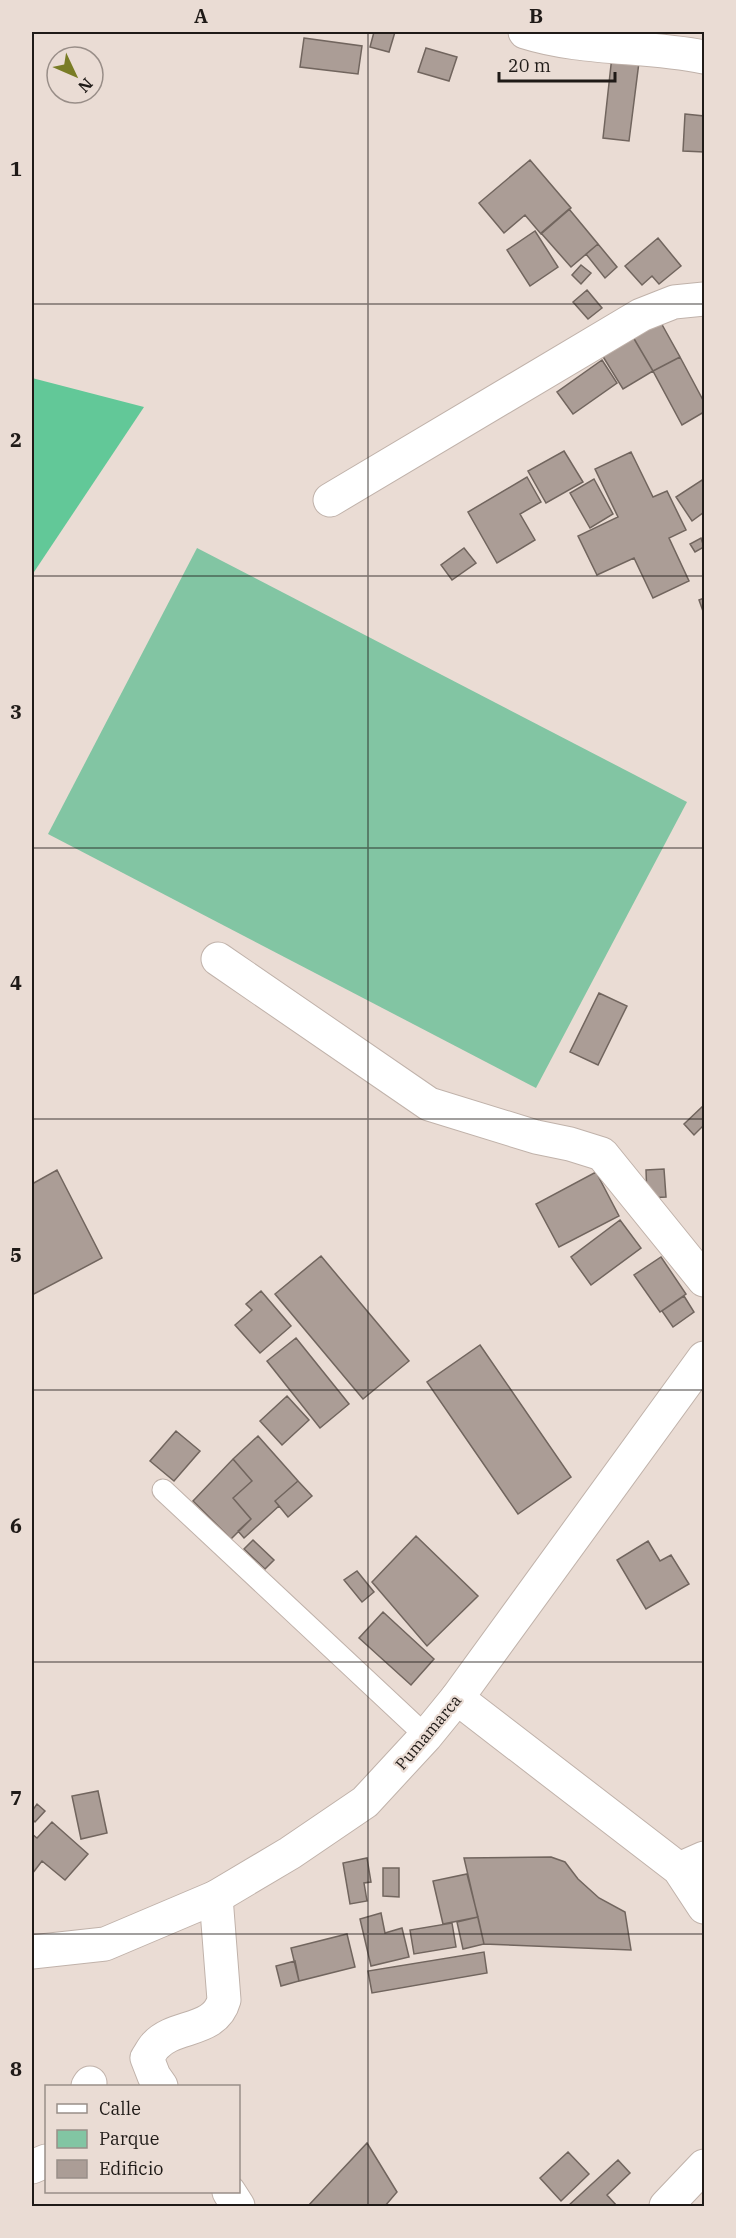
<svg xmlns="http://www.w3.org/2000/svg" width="736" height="2238" font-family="'IBM Plex Serif',serif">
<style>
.green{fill:#82c5a3}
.forest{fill:#62c898}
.building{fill:#ab9d96;stroke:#71655e;stroke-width:1.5}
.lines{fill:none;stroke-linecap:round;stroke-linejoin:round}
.service-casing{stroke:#c0b2aa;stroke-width:23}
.minor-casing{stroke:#c0b2aa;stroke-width:35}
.primary-casing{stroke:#c0b2aa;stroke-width:35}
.service{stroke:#fff;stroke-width:21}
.minor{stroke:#fff;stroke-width:33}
.primary{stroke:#fff;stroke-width:33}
.grid{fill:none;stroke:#1f1a17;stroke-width:1.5;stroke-opacity:0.55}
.labels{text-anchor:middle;stroke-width:4.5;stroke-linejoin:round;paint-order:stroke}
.street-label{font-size:16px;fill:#1f1a17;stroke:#eadcd4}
.neatline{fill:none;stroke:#1f1a17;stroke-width:2}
.grid-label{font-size:20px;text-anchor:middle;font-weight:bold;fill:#1f1a17}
</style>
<rect width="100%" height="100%" fill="#eadcd4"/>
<path class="green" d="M197 548 687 802 536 1088 48 834Z"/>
<path class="forest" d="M32 378 144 407 32 575Z"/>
<path class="building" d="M374 32H395L389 52 370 47Z
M304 38 362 46 358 74 300 67Z
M426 48 457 57 449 81 418 72Z
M612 56 639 62 629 141 603 138Z
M685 114 704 116V152L683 151Z
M530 160 571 208 541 234 525 215 504 233 479 203Z
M569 209 598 244 571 267 541 233Z
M535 231 558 267 530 286 507 250Z
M658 238 681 266 659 284 652 276 642 285 625 266Z
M598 244 617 267 605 278 586 254Z
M581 265 591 273 581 284 572 275Z
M587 290 602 308 588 319 573 302Z
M660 321 680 357 653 371 633 337Z
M633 337 653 371 623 389 602 355Z
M680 357 704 402V412L682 425 653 371Z
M602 360 617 383 573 414 557 392Z
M564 451 583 482 546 503 528 471Z
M631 452 653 497 667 491 686 530 669 538 689 581 653 598 634 558 597 575 578 536 618 517 595 469Z
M527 477 541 502 520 514 535 540 497 563 468 512Z
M594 479 613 514 590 528 570 493Z
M702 480 704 484V512L692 521 676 497Z
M701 538 704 547 695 552 690 544Z
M464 548 476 563 452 580 441 565Z
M704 598V614L699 600Z
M599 993 627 1006 598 1065 570 1052Z
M704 1105V1125L694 1135 684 1124Z
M664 1169 666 1197 647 1198 646 1170Z
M57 1170 102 1258 32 1295V1184Z
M596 1172 619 1216 559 1247 536 1204Z
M620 1220 641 1248 591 1285 571 1257Z
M321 1256 409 1361 363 1399 275 1294Z
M661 1257 686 1294 660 1312 634 1275Z
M261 1291 291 1326 260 1353 235 1325 252 1310 246 1304Z
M684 1296 694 1312 673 1327 662 1311Z
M296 1338 349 1404 320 1428 267 1361Z
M480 1345 571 1477 518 1514 427 1382Z
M287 1396 309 1420 282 1445 260 1421Z
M176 1431 200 1451 174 1481 150 1461Z
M258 1436 298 1481 275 1501 279 1506 244 1538 238 1531 251 1519 233 1498 252 1481 233 1459Z
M233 1459 252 1481 233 1498 251 1519 231 1539 193 1501Z
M298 1481 312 1496 288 1517 275 1501Z
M416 1536 478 1596 427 1646 372 1582Z
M253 1540 274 1560 265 1569 244 1549Z
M648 1541 660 1561 671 1555 689 1584 646 1609 617 1560Z
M357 1571 374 1592 362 1602 344 1580Z
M383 1612 434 1659 411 1685 359 1638Z
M98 1791 107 1833 81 1839 72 1796Z
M37 1804 45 1811 35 1822 32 1819V1811Z
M52 1822 88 1854 65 1880 42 1861 32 1874V1834L37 1838Z
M551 1857 565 1862 578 1879 599 1898 625 1912 631 1950 484 1944 464 1858Z
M367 1858 371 1882 364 1883 367 1901 350 1904 343 1863Z
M383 1868H399V1897L383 1896Z
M467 1874 478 1917 443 1924 433 1881Z
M381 1913 385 1933 402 1928 409 1957 371 1966 360 1919Z
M478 1917 484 1944 463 1949 457 1922Z
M452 1923 456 1947 414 1954 410 1930Z
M347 1934 355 1967 299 1981 291 1948Z
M484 1952 487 1973 372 1993 368 1971Z
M295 1961 299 1981 281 1986 276 1966Z
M367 2143 397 2192 385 2206H308Z
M568 2152 589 2174 561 2201 540 2178Z
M618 2160 630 2173 607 2195 617 2206H568Z"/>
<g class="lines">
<g class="service-casing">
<path id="service" d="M163 1490 426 1736"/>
</g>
<g class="minor-casing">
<path id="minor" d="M525 32C582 50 645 45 704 57
M330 500 641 315 674 302 704 299
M218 959 429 1104 536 1137 570 1144 602 1154 704 1280
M457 1698 679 1869 704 1858
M679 1869 704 1907
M88 2086 90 2083
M161 2086 154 2076 147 2058C150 2054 152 2049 155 2046 174 2024 215 2033 224 2000L216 1897
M32 2167 46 2161
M229 2192 238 2206
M666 2206 704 2166"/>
</g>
<g class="primary-casing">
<path id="primary" d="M32 1952 105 1944 216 1897 290 1853 365 1802 426 1736 457 1698 704 1358"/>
</g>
<use href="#service" class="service"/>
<use href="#minor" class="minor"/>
<use href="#primary" class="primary"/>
</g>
<path class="grid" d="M368 32V2206M32 304H704M32 576H704M32 848H704M32 1119H704M32 1390H704M32 1662H704M32 1934H704"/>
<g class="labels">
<g class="street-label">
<text transform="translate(428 1732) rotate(-50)" y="6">Pumamarca</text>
</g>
</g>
<rect width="736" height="2238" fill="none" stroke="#eadcd4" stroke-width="66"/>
<rect x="45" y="2085" width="195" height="108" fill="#eadcd4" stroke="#998e88" stroke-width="1.5"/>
<rect x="57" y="2104" width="30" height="9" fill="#ffffff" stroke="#998e88" stroke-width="1.5"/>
<text x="99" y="2115" font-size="18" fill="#1f1a17">Calle</text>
<rect x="57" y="2130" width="30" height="18" fill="#82c5a3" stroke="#998e88" stroke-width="1.5"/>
<text x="99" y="2145" font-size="18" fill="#1f1a17">Parque</text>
<rect x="57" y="2160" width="30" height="18" fill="#ab9d96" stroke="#998e88" stroke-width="1.5"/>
<text x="99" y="2175" font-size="18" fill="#1f1a17">Edificio</text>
<g transform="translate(75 75) rotate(134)"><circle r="28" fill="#eadcd4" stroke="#998e88" stroke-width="1.5"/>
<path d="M0-4.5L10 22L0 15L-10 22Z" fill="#797c25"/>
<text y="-9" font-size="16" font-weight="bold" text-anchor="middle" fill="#1f1a17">N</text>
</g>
<path d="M499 72v9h116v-9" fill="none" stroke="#1f1a17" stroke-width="3"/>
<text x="508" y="72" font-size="18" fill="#1f1a17" stroke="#eadcd4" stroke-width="4.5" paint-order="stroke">20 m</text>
<rect x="33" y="33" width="670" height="2172" class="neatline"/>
<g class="grid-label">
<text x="201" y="23">A</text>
<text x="536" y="23">B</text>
<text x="16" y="176">1</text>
<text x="16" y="447">2</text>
<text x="16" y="719">3</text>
<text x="16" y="990">4</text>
<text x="16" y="1262">5</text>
<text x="16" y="1533">6</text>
<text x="16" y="1805">7</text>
<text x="16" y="2076">8</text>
</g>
</svg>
